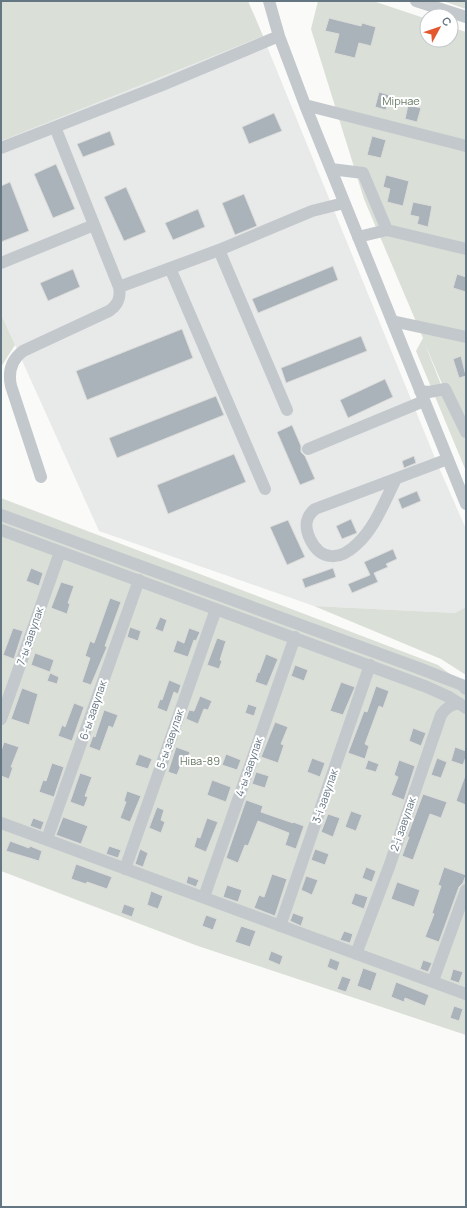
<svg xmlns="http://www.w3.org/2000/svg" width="467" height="1208" font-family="Manrope,sans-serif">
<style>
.built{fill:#e8e9e9}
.green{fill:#dadfd7}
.building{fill:#aab3b9;stroke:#dcdcda}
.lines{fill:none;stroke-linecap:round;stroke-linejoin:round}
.minor{stroke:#c3c8cc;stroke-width:12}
.labels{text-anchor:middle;stroke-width:4;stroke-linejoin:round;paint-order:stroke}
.park-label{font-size:11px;fill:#687a64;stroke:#fff}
.street-label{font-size:11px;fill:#657683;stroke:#fff}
</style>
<rect width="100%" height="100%" fill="#fafaf8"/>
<path class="built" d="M253 12 437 463 466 529V607L455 613 314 606 99 531 1 314V120Z"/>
<path class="green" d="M1 1H248L263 36 1 141Z
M318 1H373L427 19V40H451V27L466 32V439L424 342 446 397 466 441V471L416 351 423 338 364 199 311 29Z
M443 1H466V9Z
M1 314 15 345 1 367Z
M1 498 438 665 466 686V1035L198 946 1 871Z
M314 606 455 613 466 607V675L441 659Z"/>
<path class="building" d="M329 18 361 26 362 23 376 27 371 46 359 43 355 58 334 53 339 34 325 31Z
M379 92 389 95 386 110 375 107Z
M408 105 421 108 417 122 405 119Z
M274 113 282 131 249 144 242 127Z
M110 131 115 145 83 157 77 144Z
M372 136 386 140 381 158 367 155Z
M56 164 75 209 53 218 34 174Z
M386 175 409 181 403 206 387 202 390 189 383 187Z
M10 182 29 231 1 242V186Z
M126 187 146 232 124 241 104 197Z
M244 194 257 226 235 235 222 203Z
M413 202 432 206 428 227 417 224 419 217 410 215Z
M198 209 205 227 173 240 165 223Z
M333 266 338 280 258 313 252 299Z
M73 269 80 287 48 301 40 283Z
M457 274 466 277V292L453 288Z
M182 329 193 358 87 400 76 371Z
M361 336 367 351 286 383 281 368Z
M461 356 466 376 459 378 453 359Z
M385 379 393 397 348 418 340 400Z
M216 396 224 415 117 458 109 438Z
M292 425 301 446V452L305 456 315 479 300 485 277 432Z
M234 454 246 482 168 514 157 485Z
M414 456 416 463 404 468 402 461Z
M417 491 421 501 402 509 398 499Z
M351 519 357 533 342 539 336 526Z
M288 520 305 557 287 565 270 527Z
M393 549 397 559 386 564 388 567 374 573 378 582 352 593 348 584 370 575 364 562Z
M31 568 43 573 39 586 26 581Z
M333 568 336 577 305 588 302 579Z
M61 582 74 586 68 603 70 604 67 614 51 608Z
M110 598 121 602 105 646 107 647 91 685 82 682 90 658 85 656 90 641 94 643Z
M160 617 167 620 163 632 155 629Z
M130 627 141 631 138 641 127 637Z
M13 628 23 631 14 659 3 655Z
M189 628 200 632 196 641 194 640 188 657 173 652 177 640 184 643Z
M217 638 226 641 220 660 222 661 219 669 207 665Z
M35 653 54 660 50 672 31 665Z
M266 654 278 659 267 686 255 682 258 672 259 673Z
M295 665 308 670 304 681 291 676Z
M50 673 59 677 57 684 47 681Z
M169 680 181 685 178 694 174 692 167 712 157 708 160 699 162 700Z
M341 682 355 687 343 715 330 711Z
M376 686 389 691 383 708 379 706 365 744 369 746 365 759 348 753 364 711 367 712Z
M22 688 38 694 29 725 11 719Z
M200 696 212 701 208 710 204 709 198 724 186 719 189 710 194 711Z
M74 703 84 707 72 741 58 736 62 725 65 727Z
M248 704 257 707 254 716 245 713Z
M104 710 118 715 113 728 109 726 100 751 89 747 93 736 95 737Z
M275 722 288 727 281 744 284 745 278 763 261 757Z
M413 728 426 733 421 746 409 741Z
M4 742 19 747 11 767H13L9 779 1 776V751Z
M176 747 190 752 186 762 183 760 177 775 168 772Z
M455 747 466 751V757L463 765 451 761Z
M139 754 152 759 148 769 135 765Z
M226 754 241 760 237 770 222 765Z
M312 758 325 763 320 777 307 772Z
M437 758 447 762 441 778 431 775Z
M368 760 379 764 376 772 365 769Z
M399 760 415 766 404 800 391 795 398 777 394 775Z
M52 763 64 767 54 797 39 792 43 780 46 781Z
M256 772 269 776 265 788 252 784Z
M80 773 92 777 85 796 88 797 84 807 70 802Z
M465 776H466V805L456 801Z
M212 780 231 787 226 802 207 795Z
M127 791 141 796 130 822 120 818 126 802 124 801Z
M423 794 447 802 441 818 430 814 413 860 402 856 409 837H407Z
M246 800 263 806 261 812 293 823V822L304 826 296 849 285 845 289 833 258 821 248 846 245 845 238 863 226 858Z
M157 807 164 810 161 820 165 822 161 833 149 828Z
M351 811 362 815 356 831 345 827Z
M328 814 340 818 333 837 321 832Z
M63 817 88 826 81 844 56 835Z
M33 818 44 822 41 830 30 826Z
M207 818 218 822 206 852 194 847 197 837 200 838Z
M10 841 29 848 30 846 42 851 39 861 6 851Z
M109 846 121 850 118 858 106 854Z
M140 849 148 853 143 867 135 864Z
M315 849 329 854 325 865 311 860Z
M76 864 112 877 107 889 87 882 86 884 71 879Z
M366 867 376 871 372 882 362 878Z
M444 867 466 875 463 883 459 887 439 942 425 937 434 914 432 913 441 886 438 885Z
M272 874 287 879 275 916 254 908 259 895 264 897Z
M188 876 199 880 196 887 186 883Z
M306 876 318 880 312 895 301 890Z
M397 882 420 890 414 907 391 899Z
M227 885 242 890 238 902 223 897Z
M151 891 163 896 158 909 147 905Z
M355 893 368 897 364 909 351 904Z
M124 904 135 908 132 917 121 913Z
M293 913 304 917 301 926 290 921Z
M206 915 217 919 213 930 202 926Z
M241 926 256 931 250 947 235 942Z
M344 931 353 934 350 943 340 940Z
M271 951 283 956 280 965 268 960Z
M330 958 340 962 337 971 327 967Z
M423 960 432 963 428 972 420 969Z
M363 968 377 973 371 991 357 986Z
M453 969 463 972 459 983 450 980Z
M342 976 351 979 346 992 337 989Z
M396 982 429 995 425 1006 405 998 404 1002 391 997Z
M454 1006 463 1009 459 1021 450 1018Z"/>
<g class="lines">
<path class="minor" d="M269 1 279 36 305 105 466 504
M416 1 466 17
M279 36 160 86 55 127 119 287 219 250 312 211 344 203
M305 105 466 146
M1 148 55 127
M331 169 363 173 387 230
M358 237 387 230 466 249
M219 250 287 410
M1 263 94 225
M170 268 265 489
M392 321 466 337
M420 391 429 392 445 389 466 432
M308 449 424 401
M41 477 11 386C8 372 11 360 23 351L109 311C118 305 121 298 119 287
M396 479C385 500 375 528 357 544 341 560 321 562 310 539 305 528 304 518 315 509L448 459
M1 515 421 669 462 685 466 689
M1 530 427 687 449 697 466 708
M1 719 60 552
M1 823 466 994
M47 839 139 580
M125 869 216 609
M204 897 295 637
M280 926 370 665
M356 954 389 867 441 715C446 708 450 705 459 703
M433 981 466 890"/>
</g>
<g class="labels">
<g class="park-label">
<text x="401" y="105">Мірнае</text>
<text x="200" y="765">Ніва-89</text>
</g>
<g class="street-label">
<text transform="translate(30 636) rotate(-71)" y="4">7-ы завулак</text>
<text transform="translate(93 710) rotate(-71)" y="4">6-ы завулак</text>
<text transform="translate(170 739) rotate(-71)" y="4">5-ы завулак</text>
<text transform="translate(249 767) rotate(-71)" y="4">4-ы завулак</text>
<text transform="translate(325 796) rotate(-71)" y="4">3-і завулак</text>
<text transform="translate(403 824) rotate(-71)" y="4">2-і завулак</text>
</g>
</g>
<rect width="467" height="1208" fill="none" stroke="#657683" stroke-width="4"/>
<g transform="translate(439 28) rotate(50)"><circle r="19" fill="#ffffff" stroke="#c1c8cd"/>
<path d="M0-3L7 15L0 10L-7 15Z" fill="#e4572e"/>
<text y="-6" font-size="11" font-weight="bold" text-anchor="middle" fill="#657683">С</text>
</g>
</svg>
